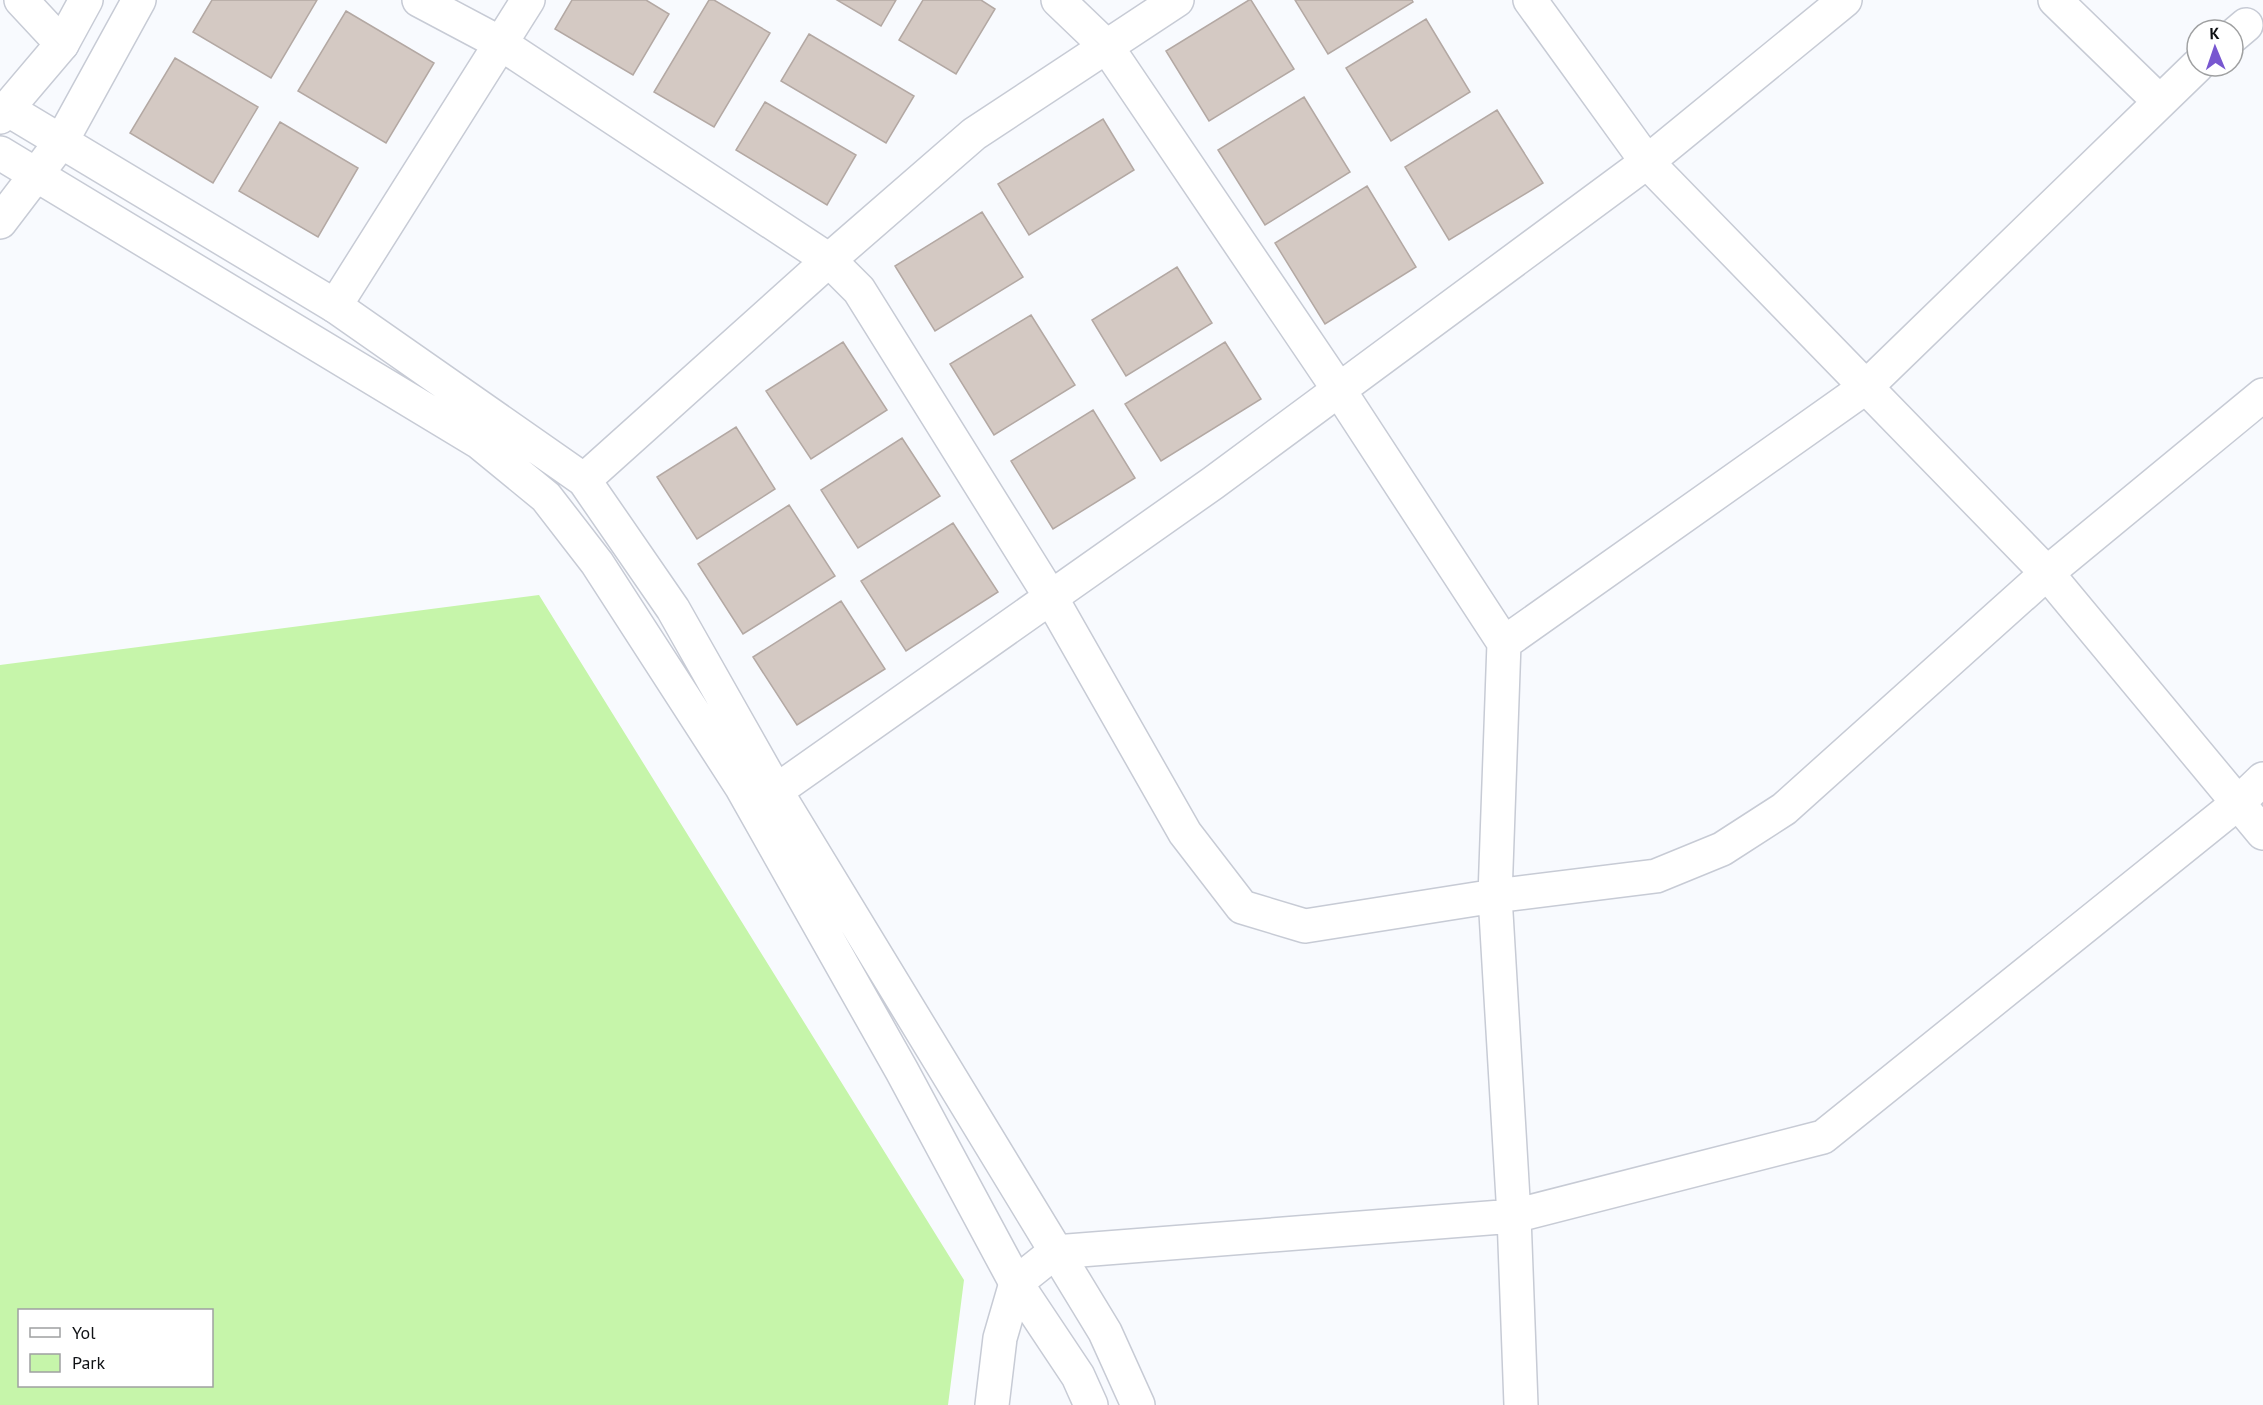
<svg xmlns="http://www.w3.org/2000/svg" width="2263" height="1405" font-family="'PT Sans',sans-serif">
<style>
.green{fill:#c6f5aa;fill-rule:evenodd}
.building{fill:#d4c9c3;stroke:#b3a8a3;stroke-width:1.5}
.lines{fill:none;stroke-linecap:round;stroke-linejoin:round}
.street-casing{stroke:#c7cbd5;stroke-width:36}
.secondary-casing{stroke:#c7cbd5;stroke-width:36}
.street{stroke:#fff;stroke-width:33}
.secondary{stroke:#fff;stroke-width:33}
</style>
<rect width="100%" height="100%" fill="#f8fafe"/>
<path class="green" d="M539 595 964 1280 948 1405H0V665ZM20 1310H212V1386H20Z"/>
<path class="building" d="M212 0H317L271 78 193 32Z
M572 0H646L669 14 633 75 555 29Z
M709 0H714L770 33 714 127 654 92Z
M837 0H896L881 26Z
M923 0H981L995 9 956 74 899 40Z
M1249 0H1251L1294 69 1209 121 1166 51Z
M1295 0H1412L1413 2 1328 54Z
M346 11 434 63 386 143 298 91Z
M1426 19 1470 92 1391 141 1346 68Z
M809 34 914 96 886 143 781 81Z
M175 58 258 107 213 183 130 133Z
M1304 97 1350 172 1265 225 1218 150Z
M765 102 856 155 827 205 736 150Z
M1497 110 1543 183 1449 240 1405 167Z
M1103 119 1134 170 1029 235 998 184Z
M280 122 358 168 318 237 239 191Z
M1367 186 1416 267 1325 324 1275 243Z
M982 212 1023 277 935 331 895 266Z
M1177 267 1212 323 1126 376 1092 320Z
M1031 315 1075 385 994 435 950 364Z
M843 342 887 410 811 459 766 391Z
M1225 342 1261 399 1161 461 1125 404Z
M1093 410 1135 478 1053 529 1011 461Z
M736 427 775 489 697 539 657 477Z
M902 438 940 496 858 548 821 490Z
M789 505 835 576 743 634 698 564Z
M953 523 998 592 906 651 861 581Z
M841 601 885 669 797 725 753 657Z"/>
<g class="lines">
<g class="street-casing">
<path id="street" d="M21 0 62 44
M419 0 500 43 829 260 859 290 1050 596 1185 833 1242 907 1305 926 1495 896 1656 876 1722 849 1784 809 2047 573 2263 395
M1058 0 1107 47 1339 390 1504 643 1495 896 1514 1216 1521 1405
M1845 0 1647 162 2047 573 2263 833
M2055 0 2159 101
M2233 36 2246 25
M335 306 528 0
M584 480 829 260 974 134 1177 0
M1504 643 1866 387 2197 66
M776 791 1213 483 1647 162 1530 0
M992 1405 1000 1338 1016 1283 1055 1252 1514 1216 1823 1137 2238 803 2263 779"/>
</g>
<g class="secondary-casing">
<path id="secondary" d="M7 109 335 306 584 480 673 609 776 791 1105 1332 1138 1405
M0 117 62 44 86 0
M0 153 479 442 546 497 597 563 741 786 902 1071 1016 1283 1078 1376 1091 1405
M0 222 61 142 139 0"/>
</g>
<use href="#street" class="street"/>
<use href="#secondary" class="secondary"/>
</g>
<rect x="18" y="1309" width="195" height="78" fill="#ffffff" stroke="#9fa0a1" stroke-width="1.5"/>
<rect x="30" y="1328" width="30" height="9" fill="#ffffff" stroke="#9fa0a1" stroke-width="1.5"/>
<text x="72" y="1339" font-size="18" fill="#0f1114">Yol</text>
<rect x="30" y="1354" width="30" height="18" fill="#c6f5aa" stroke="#9fa0a1" stroke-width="1.5"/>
<text x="72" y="1369" font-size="18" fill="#0f1114">Park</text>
<g transform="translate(2215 48) rotate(358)"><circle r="28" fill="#ffffff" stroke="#9fa0a1" stroke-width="1.5"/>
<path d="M0-4.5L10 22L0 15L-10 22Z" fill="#7857d0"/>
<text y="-9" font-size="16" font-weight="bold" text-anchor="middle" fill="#0f1114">K</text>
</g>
</svg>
